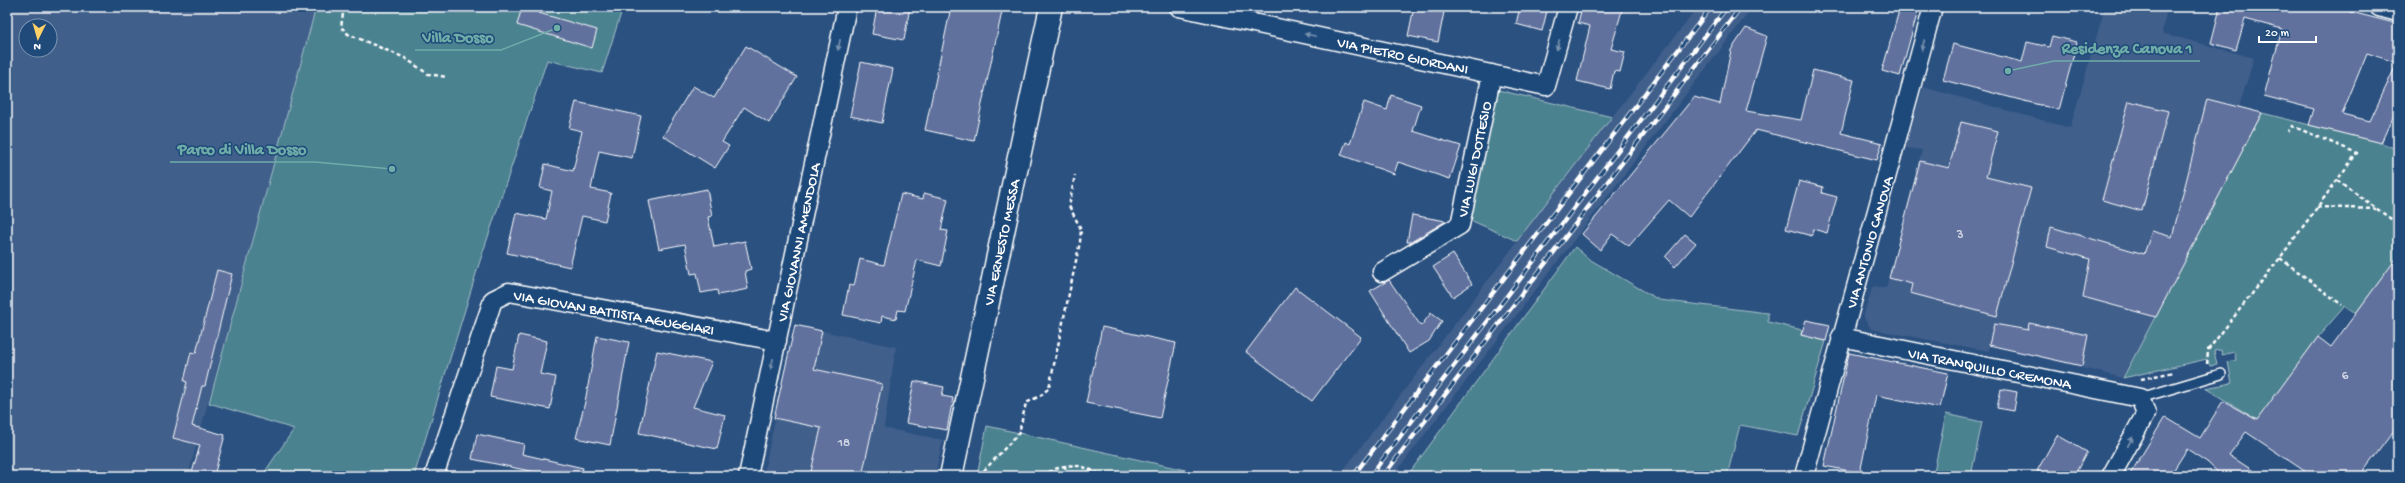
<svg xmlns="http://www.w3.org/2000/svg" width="2405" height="483" font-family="'Gochi Hand',sans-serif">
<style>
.built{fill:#3f5e8b;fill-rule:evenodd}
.green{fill:#4c8290;stroke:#a6c0c8}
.building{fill:#60719e;stroke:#fff;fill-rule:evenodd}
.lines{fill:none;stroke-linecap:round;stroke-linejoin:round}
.lane-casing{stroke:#fff;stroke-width:12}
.street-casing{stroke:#fff;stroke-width:21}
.secondary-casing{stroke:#fff;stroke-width:25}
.path{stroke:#fff;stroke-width:2.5;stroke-dasharray:4 3;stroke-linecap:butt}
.lane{stroke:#1f4a7a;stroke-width:9}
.street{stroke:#1f4a7a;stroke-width:18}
.secondary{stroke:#1f4a7a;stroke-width:22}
.rail-casing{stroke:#fff;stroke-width:4.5}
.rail{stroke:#1f4a7a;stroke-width:3;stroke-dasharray:9;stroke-linecap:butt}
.oneway{fill:#7992af}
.labels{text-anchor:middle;stroke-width:3;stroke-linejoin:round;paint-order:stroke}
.number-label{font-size:13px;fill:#d7dce7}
.street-label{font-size:15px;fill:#fff;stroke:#1f4a7a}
.leader{fill:none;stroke:#6fada8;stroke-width:1.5}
.callout-dot{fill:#6fada8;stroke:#1f4a7a;stroke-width:1.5}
.callout-label{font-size:16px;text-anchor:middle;font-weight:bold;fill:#6fada8;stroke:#1f4a7a;stroke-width:3;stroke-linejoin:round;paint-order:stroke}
</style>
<rect width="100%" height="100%" fill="#2b5180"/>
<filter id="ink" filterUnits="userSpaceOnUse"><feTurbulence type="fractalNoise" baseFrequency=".025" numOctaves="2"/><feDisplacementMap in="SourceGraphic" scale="8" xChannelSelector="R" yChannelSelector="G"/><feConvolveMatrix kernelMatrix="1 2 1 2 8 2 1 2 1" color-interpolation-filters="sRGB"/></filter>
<g filter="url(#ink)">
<path class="built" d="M7 7H316L188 476H7ZM26 26H50V50H26Z
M1698 7H1753L1393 476H1339L1612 117Z
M2105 7 2167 8 2162 33 2254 58 2239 107 2262 113 2123 378 1990 345 1989 351 1871 329 1863 316 1873 286 1886 288 1922 150 1905 148 1923 87 2070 128Z
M795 325 896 347 884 428 943 440 935 476H763Z"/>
<path class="green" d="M316 7H623L602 73 547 60 479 264 414 476H262L294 429 209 403Z
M1498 90 1612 117 1517 241 1468 219Z
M2262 113 2382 143 2398 150V269L2392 265 2356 313 2345 306 2318 337 2259 421 2205 388 2232 383 2228 362 2236 360 2234 352 2222 355 2221 350 2214 351 2217 365 2210 366 2207 359 2123 378Z
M1575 247 1589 259 1659 300 1768 313V322L1802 330 1801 335 1826 341 1798 436 1740 425 1727 476H1428L1410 472Z
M1946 414 1982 422 1971 476H1933Z
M987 426 1019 433 1212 476H977Z"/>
<path class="building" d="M522 7H540L539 13 597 30 592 48 517 25Z
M877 7H910L904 40 872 34Z
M951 7H1003L974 141 925 130Z
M1414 7H1445L1438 42 1408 36Z
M1520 7H1548L1542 31 1516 24Z
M1582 7H1623L1611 49 1625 52 1620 72 1614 71 1610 89 1577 81 1590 26 1578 23Z
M1900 7H1919L1900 76 1882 71Z
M2218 7H2332L2398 24V105L2381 143 2309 125 2314 109 2264 96 2282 29 2245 19 2236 50 2211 43 2219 12ZM2367 53 2397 63 2370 121 2342 114Z
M1746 28 1767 36 1746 111 1801 120 1813 70 1854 80 1841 133 1882 143 1877 160 1756 130 1689 217 1669 200 1629 246 1612 234 1600 250 1582 234 1694 97 1720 104 1731 50Z
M2052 36 2077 42 2059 110 1943 80 1953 44 2022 62 2027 42 2049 47Z
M746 46 797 77 769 123 744 107 722 142 729 146 715 168 663 136 693 86 714 98Z
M861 62 893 69 882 123 850 116Z
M1391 95 1421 105 1413 131 1461 146 1450 179 1398 162 1394 174 1341 155 1346 142 1350 144 1364 102 1387 110Z
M2207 99 2262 113 2156 317 2083 297 2090 259 2047 247 2051 227 2144 254 2152 231 2172 237Z
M2129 101 2168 111 2142 211 2102 200Z
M576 102 641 116 632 158 599 151 591 189 611 193 605 221 582 216 570 267 507 253 516 213 546 219 552 191 540 188 545 164 573 171 582 131 569 128Z
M1961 122 1998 131 1986 177 2031 188 1997 316 1910 293 1912 284 1889 278 1920 161 1949 168Z
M1799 181 1823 187 1822 193 1837 197 1827 233 1813 229 1812 236 1786 229Z
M707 189 712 216 708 217 714 247 745 241 751 269 745 271 748 289 718 295 717 290 701 293 697 273 691 274 685 244 659 249 649 201Z
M924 193 948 199 941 230 948 231 941 266 917 260 905 311 898 310 896 319 882 316 881 323 843 315 849 285 854 286 860 259 884 265 901 194 923 199Z
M1412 215 1446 221 1411 242H1407Z
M1685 234 1696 243 1675 267 1665 257Z
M1453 254 1472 284 1453 297 1433 267Z
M2398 256V425L2360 476H2312L2246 432 2229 455 2261 476H2222L2207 462 2187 449 2170 476H2129L2165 417 2200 438 2223 401 2257 420 2318 337 2331 347Z
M217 270 232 274 205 386H202L192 426 225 435 214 476H191L200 445 173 438 187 382 184 381 191 352 196 353Z
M1389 280 1421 326 1431 313 1442 321 1429 341 1409 353 1370 291Z
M1295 287 1361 337 1312 401 1246 352Z
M1806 320 1830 325 1826 341 1801 335Z
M2029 323 2088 335 2082 366 1989 345 1994 324 2028 330Z
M795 325 822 331 814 369 882 384 862 476H810L821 428 774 418Z
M1102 327 1176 343 1160 418 1086 403Z
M519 335 547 341 540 374 556 377 550 409 490 397 496 366 512 369Z
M597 336 629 342 610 445 576 438 585 402Z
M657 351 712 362 693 407 725 415 717 449 639 433Z
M1849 353 1948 373 1940 408 1876 395 1860 473 1824 466Z
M914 381 944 387 942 396 953 398 947 430 906 423Z
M2001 389 2017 392 2014 411 1997 408Z
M477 434 524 444 522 454 583 468 581 476H554L472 459Z
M2057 435 2087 452 2074 476H2047L2037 471Z"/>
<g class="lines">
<g class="lane-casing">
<path id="lane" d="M2140 398 2221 374"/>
</g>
<g class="street-casing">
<path id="street" d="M1179 7 1546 86 1568 7
M2379 7 2398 12
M1382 272 1460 225 1492 74
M1841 337 2140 398 2146 413 2111 476
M434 476 493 300 509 292 777 341
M748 476 847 7
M1804 476 1933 7"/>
</g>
<g class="secondary-casing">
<path id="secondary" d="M951 476 1051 7"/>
</g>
<path class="path" d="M344 7 341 27 348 34 405 58 428 74 447 77
M2337 180 2398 224
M2317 207 2376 209
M2280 258 2342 305
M2207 364 2208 350 2280 258 2357 153 2292 126 2288 132
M2141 379 2174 372
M1065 465 1066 476
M979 476 1019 433 1026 403 1040 396 1049 388 1080 242 1081 229 1069 206 1075 175
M1043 476C1064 461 1081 463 1102 476"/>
<use href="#lane" class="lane"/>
<use href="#street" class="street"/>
<use href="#secondary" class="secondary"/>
<g class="rail-casing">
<path id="rail" d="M1353 476 1711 7
M1370 476 1727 7
M1383 476 1741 7"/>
</g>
<use href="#rail" class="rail"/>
</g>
<defs><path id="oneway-solid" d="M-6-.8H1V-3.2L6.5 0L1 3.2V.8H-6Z"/></defs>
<g class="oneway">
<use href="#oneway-solid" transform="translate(1310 35) rotate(-168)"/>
<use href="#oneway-solid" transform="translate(839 45) rotate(102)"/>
<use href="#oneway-solid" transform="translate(1558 45) rotate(105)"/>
<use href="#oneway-solid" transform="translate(1923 45) rotate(105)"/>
<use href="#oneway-solid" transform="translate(772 364) rotate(102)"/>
<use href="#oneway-solid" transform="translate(2130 442) rotate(-61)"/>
</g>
</g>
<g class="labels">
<g class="number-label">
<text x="1960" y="238">3</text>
<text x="2345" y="379">6</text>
<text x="844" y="446">18</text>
</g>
<g class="street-label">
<text transform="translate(1403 55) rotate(12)" y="5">VIA PIETRO GIORDANI</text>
<text transform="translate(1474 159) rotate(-78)" y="5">VIA LUIGI DOTTESIO</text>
<text transform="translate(798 242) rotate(-78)" y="5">VIA GIOVANNI AMENDOLA</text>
<text transform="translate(1001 242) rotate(-78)" y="5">VIA ERNESTO MESSA</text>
<text transform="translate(1869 242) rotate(-74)" y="5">VIA ANTONIO CANOVA</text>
<text transform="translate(614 312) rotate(10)" y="5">VIA GIOVAN BATTISTA AGUGGIARI</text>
<text transform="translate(1990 368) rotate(11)" y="5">VIA TRANQUILLO CREMONA</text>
</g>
</g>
<path class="leader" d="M557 28L501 50H415M2008 71L2054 61H2200M392 169L315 162H170"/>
<g class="callout-dot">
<circle cx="557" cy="28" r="4"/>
<circle cx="2008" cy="71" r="4"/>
<circle cx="392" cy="169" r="4"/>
</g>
<g class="callout-label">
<text x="458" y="42">Villa Dosso</text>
<text x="2127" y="53">Residenza Canova 1</text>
<text x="242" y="154">Parco di Villa Dosso</text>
</g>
<rect width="2405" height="483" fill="none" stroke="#1f4a7a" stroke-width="24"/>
<rect x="12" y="12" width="2381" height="459" fill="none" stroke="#fff" stroke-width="1.5" filter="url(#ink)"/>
<g transform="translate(38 38) rotate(185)"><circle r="19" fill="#1f4a7a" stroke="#7992af"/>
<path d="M0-3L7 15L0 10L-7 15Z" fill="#ffd166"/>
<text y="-6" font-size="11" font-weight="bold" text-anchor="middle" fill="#ffffff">N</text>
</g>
<path d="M2259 36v6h57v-6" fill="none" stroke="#ffffff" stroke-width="2"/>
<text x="2265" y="36" font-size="12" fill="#ffffff" stroke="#1f4a7a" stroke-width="3" paint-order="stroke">20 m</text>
</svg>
